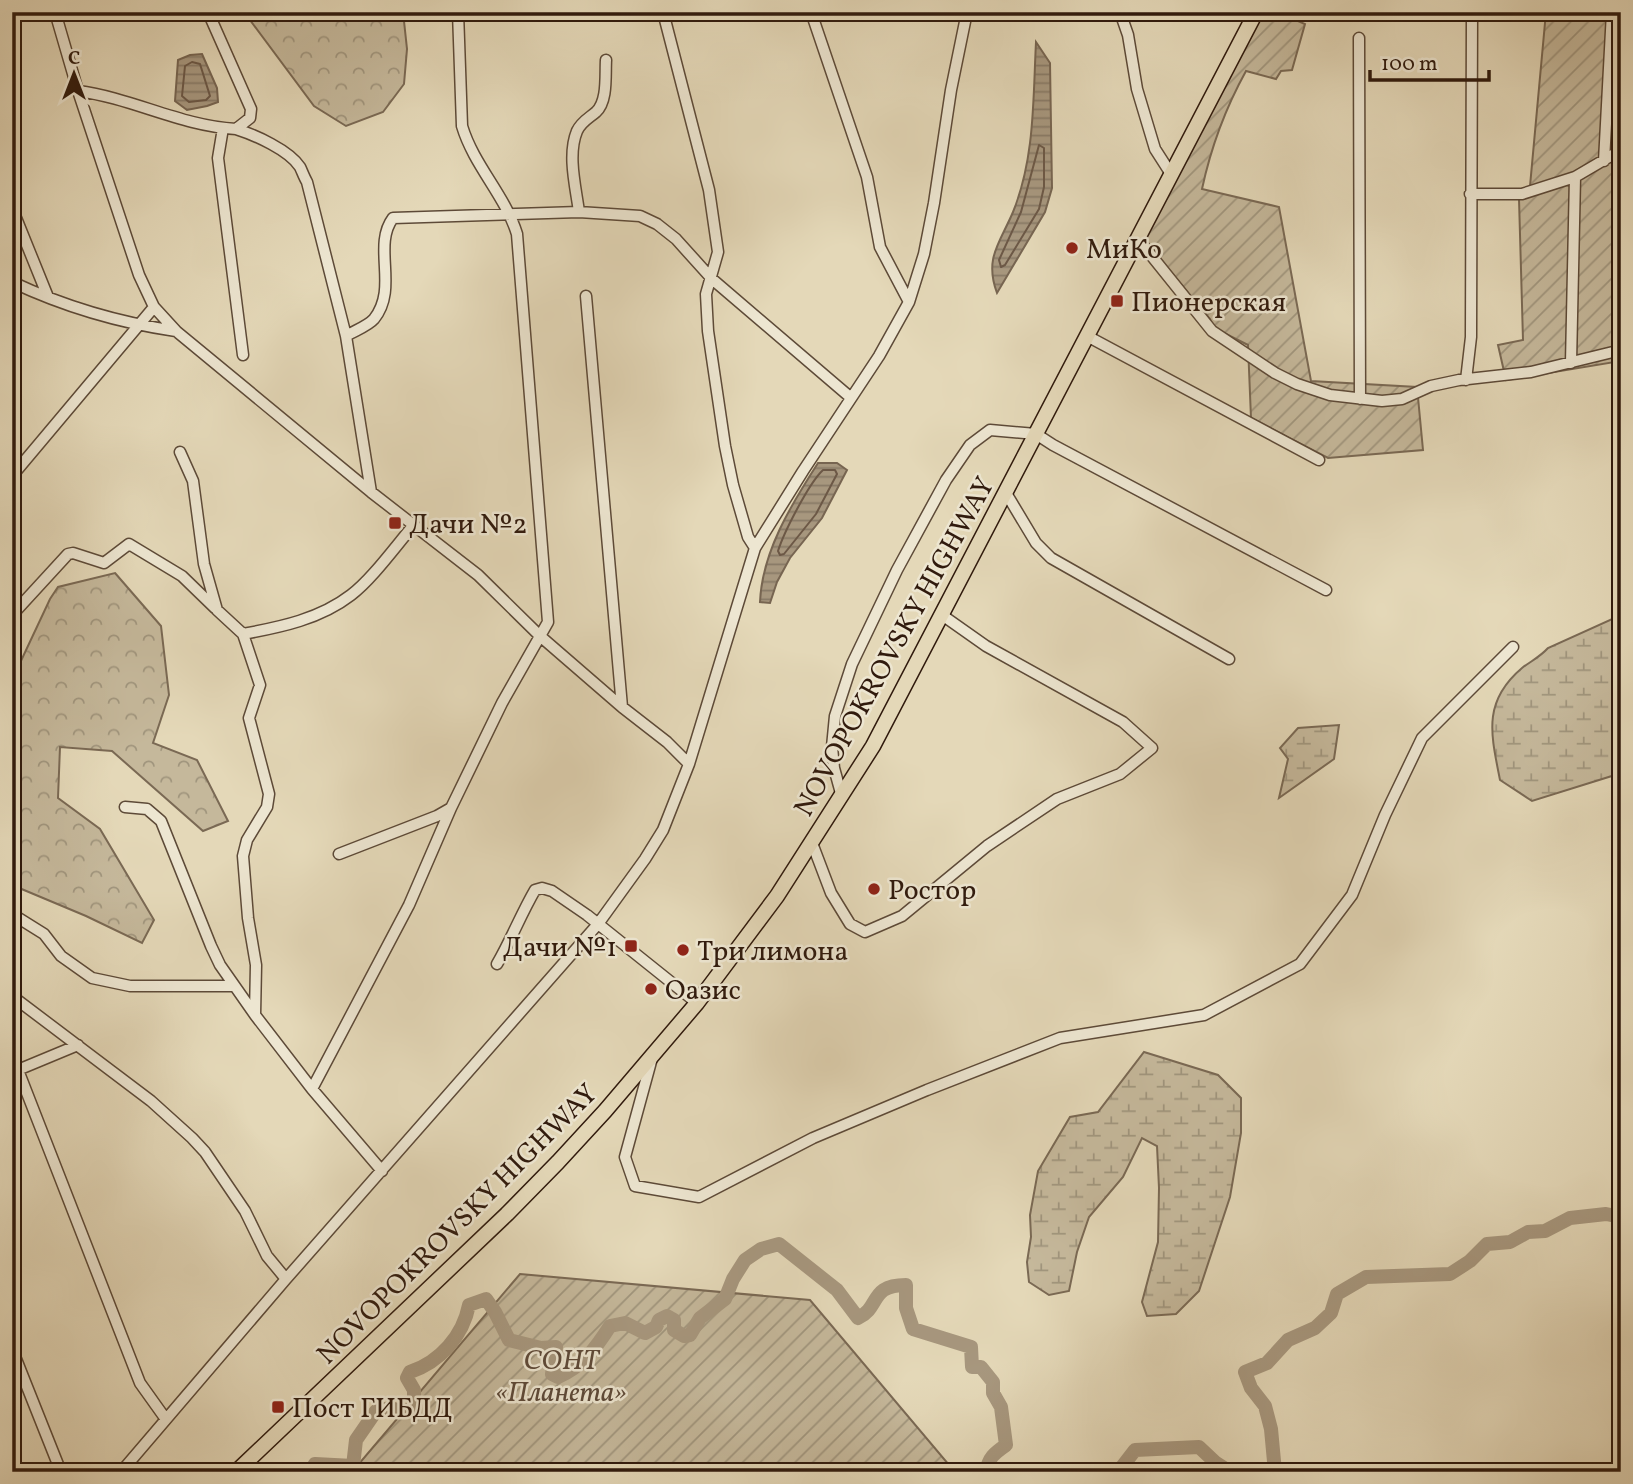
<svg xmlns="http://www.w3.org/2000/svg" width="1633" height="1484" font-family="Vollkorn,serif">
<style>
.forest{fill:url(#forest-crowns);stroke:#7a6954;stroke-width:2}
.wetland{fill:url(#wetland-marsh);stroke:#7a6954;stroke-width:2}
.garden{fill:url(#garden-furrows);stroke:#7a6954;stroke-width:2}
.water{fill:url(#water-rules);stroke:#776551;stroke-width:2}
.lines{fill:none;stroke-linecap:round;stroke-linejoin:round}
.shore{stroke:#6c5846;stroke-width:2}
.river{stroke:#a7977e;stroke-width:14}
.minor-casing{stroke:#5d4a38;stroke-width:13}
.major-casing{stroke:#301a0d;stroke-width:17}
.minor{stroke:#ede6d1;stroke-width:10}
.major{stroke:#e4d8b8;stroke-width:14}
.poi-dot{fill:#8f2418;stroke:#ede6d1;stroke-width:2.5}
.labels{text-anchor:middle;stroke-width:5;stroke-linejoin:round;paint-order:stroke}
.poi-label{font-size:28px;fill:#301a0d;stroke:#ede6d1;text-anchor:start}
.street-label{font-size:28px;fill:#301a0d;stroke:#ede6d1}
.park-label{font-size:28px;font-style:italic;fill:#5d4938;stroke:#ede6d1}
</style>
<defs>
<pattern id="forest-crowns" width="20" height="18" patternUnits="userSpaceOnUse" patternTransform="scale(1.75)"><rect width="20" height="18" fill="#c5b89b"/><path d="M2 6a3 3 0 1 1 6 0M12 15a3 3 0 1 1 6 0" fill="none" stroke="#a0957d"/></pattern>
<pattern id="wetland-marsh" width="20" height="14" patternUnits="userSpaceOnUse" patternTransform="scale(1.75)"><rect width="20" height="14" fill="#c5b89b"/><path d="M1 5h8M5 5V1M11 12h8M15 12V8" fill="none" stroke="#a0957d"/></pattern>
<pattern id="garden-furrows" width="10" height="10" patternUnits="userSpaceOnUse" patternTransform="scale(1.75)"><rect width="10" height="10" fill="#c5b89b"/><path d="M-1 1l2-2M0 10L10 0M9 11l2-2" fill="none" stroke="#a0957d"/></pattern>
<pattern id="water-rules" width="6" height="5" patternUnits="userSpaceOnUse" patternTransform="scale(1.75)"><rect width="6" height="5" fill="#a7977e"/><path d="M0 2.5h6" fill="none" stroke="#887a66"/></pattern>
</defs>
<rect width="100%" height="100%" fill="#e4d8b8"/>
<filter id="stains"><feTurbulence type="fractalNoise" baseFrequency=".00286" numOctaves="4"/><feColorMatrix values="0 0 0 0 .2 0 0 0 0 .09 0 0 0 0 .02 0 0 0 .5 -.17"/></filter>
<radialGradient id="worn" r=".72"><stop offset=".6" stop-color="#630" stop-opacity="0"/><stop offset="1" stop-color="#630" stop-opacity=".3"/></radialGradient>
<path class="forest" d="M244 12H403L407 49 404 84 383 112 346 126 314 106Z
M115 573 161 626 169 695 153 743 197 760 228 821 203 831 112 751 60 747 58 798 100 829 154 920 142 943 86 916 12 885V680L50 599 58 587Z"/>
<path class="wetland" d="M1621 615V771L1615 775 1532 801 1500 780C1491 734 1482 702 1522 668 1531 661 1540 657 1548 648Z
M1339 725 1334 759 1279 798 1288 759 1280 748 1298 728Z
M1144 1052 1218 1075 1241 1098V1133L1230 1197 1199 1291 1176 1314 1147 1316 1142 1302 1158 1242 1159 1188 1157 1146 1142 1138 1123 1177 1089 1217 1077 1252 1069 1291 1049 1295 1029 1282 1027 1262 1031 1237 1030 1215 1038 1171 1070 1117 1098 1112Z"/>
<path class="garden" d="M1260 12H1277L1305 24 1292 70 1281 71 1276 79 1246 71C1225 109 1211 147 1202 189L1279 207 1311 381 1417 387 1423 450 1328 458 1251 418 1248 345 1214 328 1210 319 1143 239Z
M1546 12H1621V361L1506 380 1498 345 1523 340 1519 199 1530 186Z
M520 1274 810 1300 955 1472H352Z"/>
<path class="water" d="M1036 42 1050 63 1052 188 1045 212 997 293C984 258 1000 243 1013 212 1035 158 1033 99 1036 42Z
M202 54 217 88 218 102 207 106 187 110 175 101 178 60 190 55Z
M818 463H837L847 470 822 518 790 558 777 582 770 603 760 602C762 552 791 505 818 463Z"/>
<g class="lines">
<path class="shore" d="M192 62 200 64 210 96 206 100 189 102 182 96 185 66Z
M1039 145 1044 148V187L1039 209 1005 265 1001 267 999 260 1021 212Z
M823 470H835L837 474 816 514 784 554 780 555 778 551C784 532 809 483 823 470Z"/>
<path class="river" d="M310 1472 315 1464 353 1466 356 1440 376 1411 390 1408 405 1412 414 1406V1390L407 1378 410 1372C440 1362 463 1336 469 1305L486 1299 495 1312 509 1340 541 1348 556 1347 552 1374 558 1377C582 1367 596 1348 610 1326L625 1323 645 1333 656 1327 659 1320 667 1316 674 1320V1330L684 1336 690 1335 700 1318 725 1299 733 1279 745 1260 761 1249 779 1244 837 1290 858 1318C881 1307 869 1285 906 1285V1308L913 1329 971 1347 972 1367H981L993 1382V1393L1001 1407 1006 1445C996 1452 987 1458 987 1472
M1118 1472 1135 1450 1199 1447 1216 1463 1230 1472
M1275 1472 1271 1429 1265 1406 1251 1388 1245 1372 1267 1363 1288 1340 1315 1328 1331 1313 1337 1294 1366 1277 1450 1274 1470 1261 1487 1244 1510 1242 1528 1232 1545 1231 1570 1218 1606 1214 1621 1217"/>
<g class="minor-casing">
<path id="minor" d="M55 12 78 91 139 275 154 307 176 331
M663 12 709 190 718 252 706 294 708 331 725 446 733 485 748 537 755 548
M811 12 867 177 880 247 909 302
M1120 12 1128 35 1137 89 1155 149 1171 174
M1359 38 1360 399
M78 91C132 98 181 126 236 129L250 118 251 109 208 12
M223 128 218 158 243 355
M236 129C255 135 289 150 300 167 302 171 304 177 307 182L346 336 371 492
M1604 161 1612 12
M1470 194H1522L1575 177 1621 150
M12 208 48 297
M579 212C576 188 567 155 577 131 581 122 589 118 596 112 608 101 605 75 606 60
M1138 239 1212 331 1275 373 1297 384 1330 395 1382 401 1402 399 1431 386 1459 380 1531 372 1621 350
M12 282C63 306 121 323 176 331L371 492 478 575 540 636 622 707 667 742 689 764 663 830 645 859 598 924 286 1279 121 1472
M586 296 622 707
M346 336C354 331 368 326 374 319 399 288 372 246 393 218L579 212 640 216 657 224 676 239 712 279 850 397
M1087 336 1319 460
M1571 363 1575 177
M1466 380 1471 337 1472 12
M180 452 193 481 204 564 217 610 243 634C281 627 320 619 351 595 372 579 395 547 413 526
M12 476 154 307
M1006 493 1036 543 1051 558 1229 659
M12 615 68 554 73 553 104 563 129 544 182 576 215 608
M243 634 260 685 249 718 269 794 267 807 247 840 243 856 248 918 256 965 255 1015 312 1089 382 1171
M689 764 755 548 803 471 879 356 909 302 924 254 934 203 951 90 967 12
M842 797 834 768 832 747 835 716 852 664 897 570 946 480 970 445 990 430 1036 434 1053 445 1326 590
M125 807 147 809 161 821 211 946 220 965 255 1015
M812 843 831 893 850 924 865 932 902 916 987 846 1057 799 1120 774 1152 748 1123 722 986 646 942 615
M339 854 437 816 451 808
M12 914 44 934 61 956 92 978 130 986H234
M497 964C511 940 521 914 535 890L542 888 552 891 587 915 697 1003
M12 996 151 1101 192 1138 205 1152 245 1211 267 1256 286 1279
M652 1058 625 1157 635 1186 699 1197 813 1138 927 1090 1060 1038 1204 1015 1300 964 1352 895 1385 815 1422 738 1513 647
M18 1070 140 1383 165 1418
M13 1072 78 1045
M312 1089 409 905 451 808 502 703 548 622 517 234C505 195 474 166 462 126L458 12
M12 1349 61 1472"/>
</g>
<g class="major-casing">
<path id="major" d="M236 1472 507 1214 558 1162 605 1111 697 1003 777 896 873 746 1256 12"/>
</g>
<use href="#minor" class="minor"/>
<use href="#major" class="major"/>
</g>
<g class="poi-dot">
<circle cx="1072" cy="248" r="7"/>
<rect x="1110" y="294" width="14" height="14" rx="3.5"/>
<rect x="388" y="516" width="14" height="14" rx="3.5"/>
<circle cx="874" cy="889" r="7"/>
<rect x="624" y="939" width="14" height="14" rx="3.5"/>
<circle cx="683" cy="950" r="7"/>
<circle cx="651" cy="989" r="7"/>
<rect x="271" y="1400" width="14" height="14" rx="3.5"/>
</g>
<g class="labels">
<g class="poi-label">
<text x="1086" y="258">МиКо</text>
<text x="1131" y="311">Пионерская</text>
<text x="409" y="533">Дачи №2</text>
<text x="888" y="899">Ростор</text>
<text x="617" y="956" text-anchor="end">Дачи №1</text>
<text x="697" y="960">Три лимона</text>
<text x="665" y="999">Оазис</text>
<text x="292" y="1417">Пост ГИБДД</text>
</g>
<g class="street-label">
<text transform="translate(893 646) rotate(-61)" y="10">NOVOPOKROVSKY HIGHWAY</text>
<text transform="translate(456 1223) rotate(-45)" y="10">NOVOPOKROVSKY HIGHWAY</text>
</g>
<g class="park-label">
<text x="561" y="1369">СОНТ<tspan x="561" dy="32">«Планета»</tspan></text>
</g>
</g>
<rect width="1633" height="1484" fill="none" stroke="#e4d8b8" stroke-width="42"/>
<rect x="14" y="14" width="1605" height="1456" fill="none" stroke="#301a0d" stroke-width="3.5"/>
<rect x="21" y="21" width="1591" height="1442" fill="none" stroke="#301a0d" stroke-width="2"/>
<g transform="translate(74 74)" stroke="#ede6d1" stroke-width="5" paint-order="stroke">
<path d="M0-5L12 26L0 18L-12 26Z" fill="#301a0d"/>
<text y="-10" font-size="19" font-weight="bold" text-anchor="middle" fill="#301a0d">С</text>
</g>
<path d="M1370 70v10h119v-10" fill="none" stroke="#301a0d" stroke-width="3.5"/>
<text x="1381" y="70" font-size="21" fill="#301a0d" stroke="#ede6d1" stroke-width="5" paint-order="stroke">100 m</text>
<rect width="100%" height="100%" filter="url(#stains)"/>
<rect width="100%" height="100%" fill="url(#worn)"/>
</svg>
